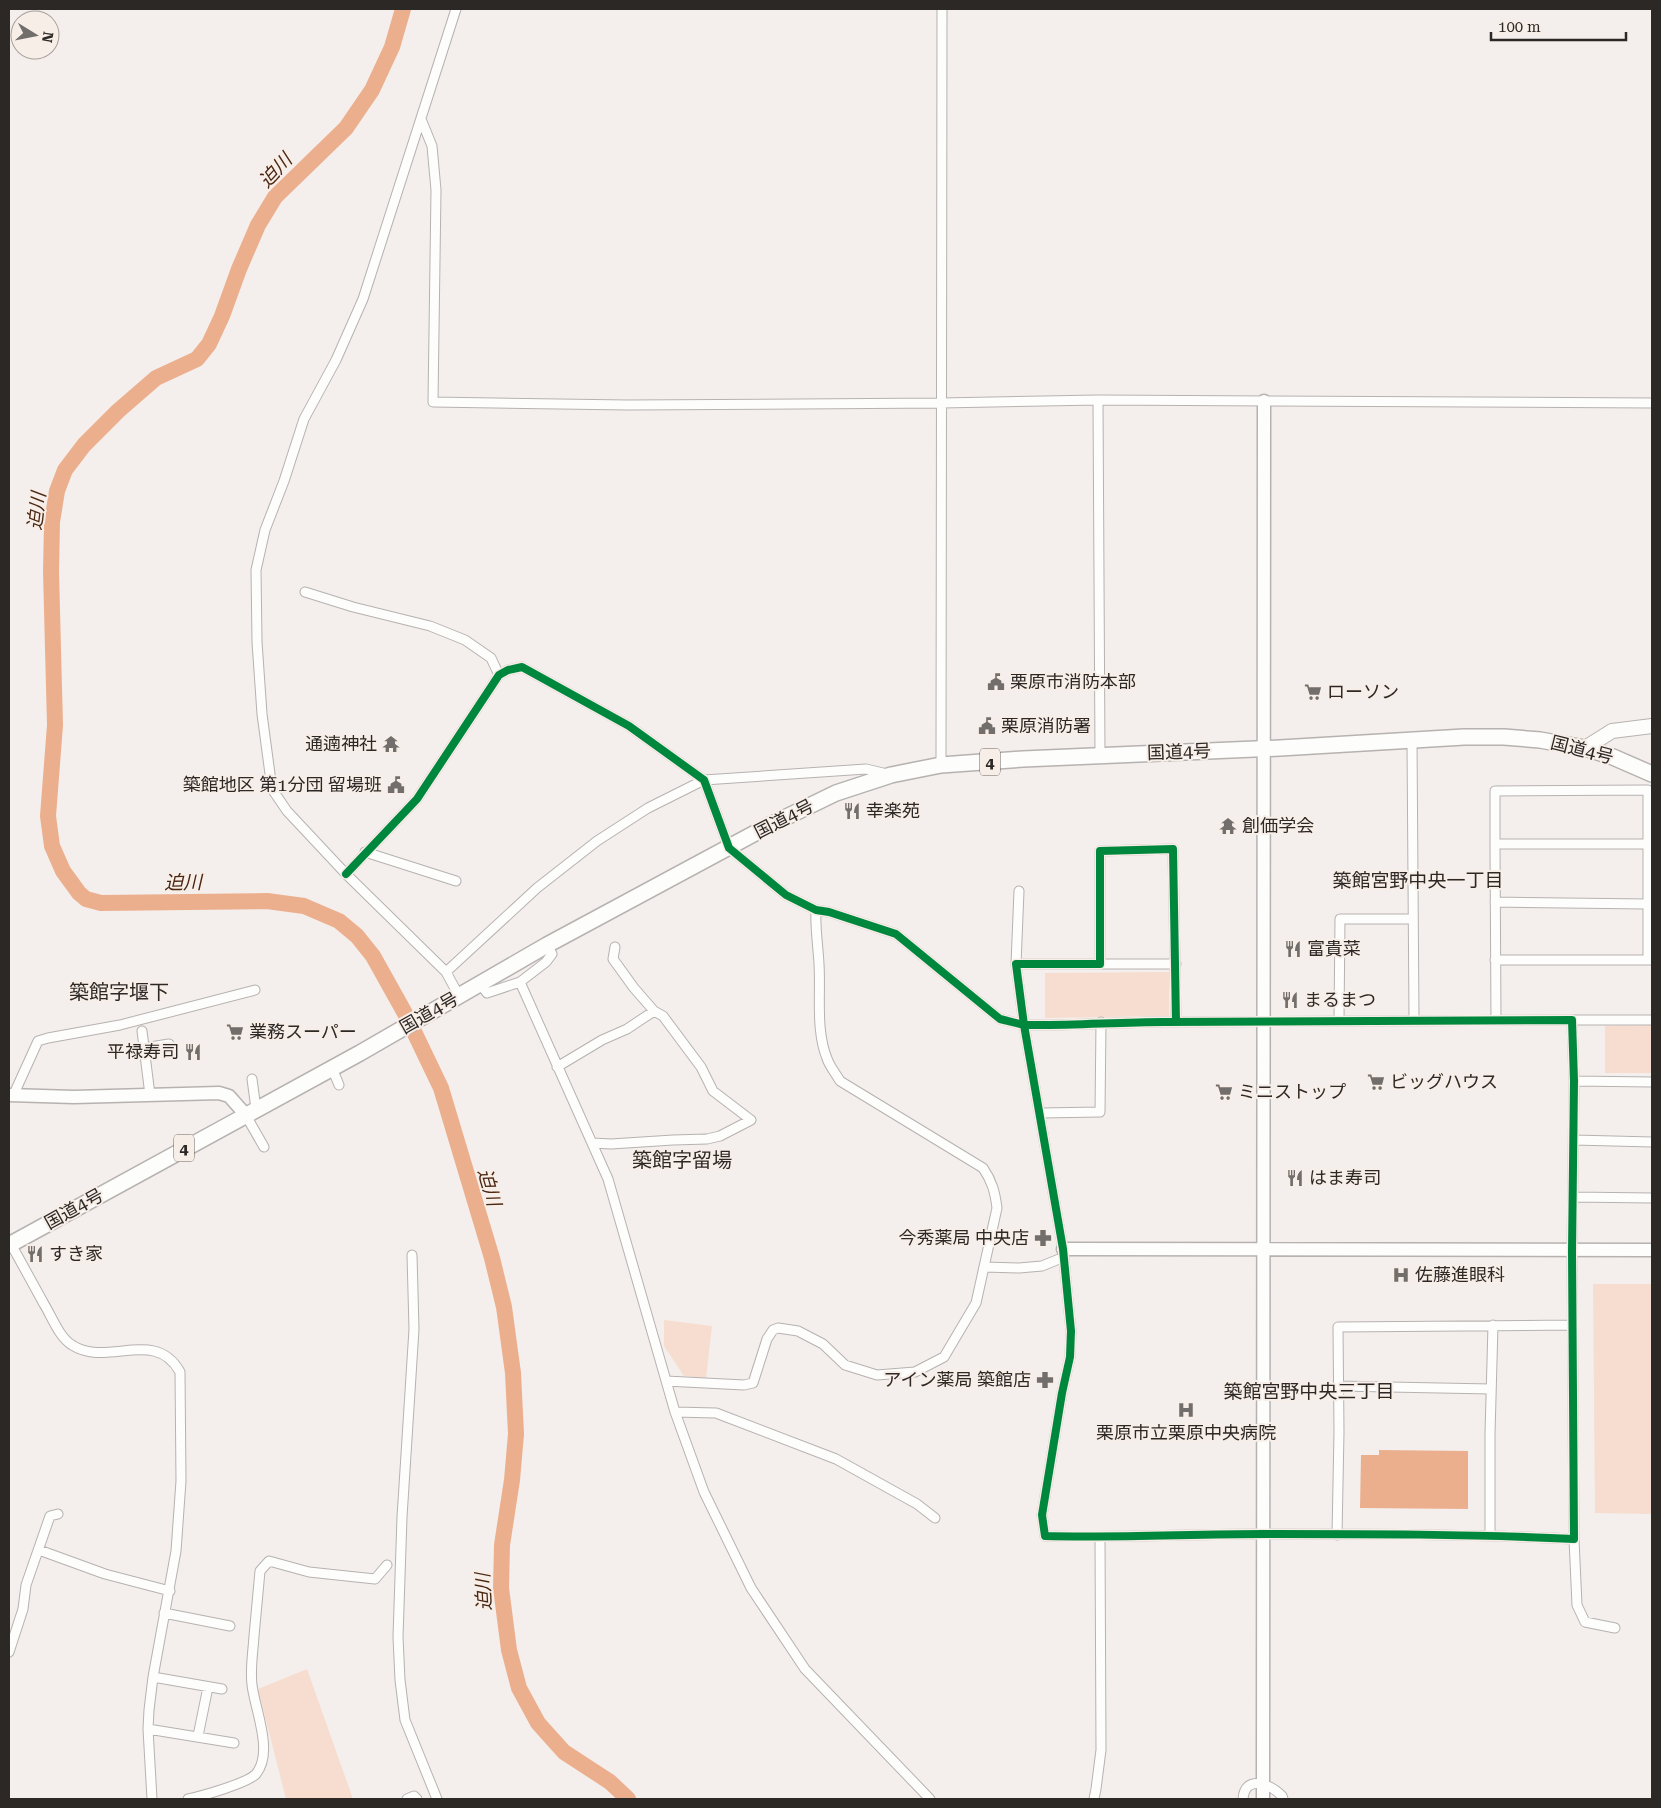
<svg xmlns="http://www.w3.org/2000/svg" width="1661" height="1808" font-family="'Roboto Serif','Noto Sans JP',serif">
<style>
.green{fill:#f6ddcf}
.water{fill:#ecaf8e}
.lines{fill:none;stroke-linecap:round;stroke-linejoin:round}
.river{stroke:#ecaf8e;stroke-width:16}
.street-casing{stroke:#b6b2b0;stroke-width:11}
.secondary-casing{stroke:#b6b2b0;stroke-width:15}
.primary-casing{stroke:#b6b2b0;stroke-width:16}
.highway-casing{stroke:#b6b2b0;stroke-width:18}
.street{stroke:#fdfdfc;stroke-width:9}
.secondary{stroke:#fdfdfc;stroke-width:12}
.primary{stroke:#fdfdfc;stroke-width:14}
.highway{stroke:#fdfdfc;stroke-width:15}
.cycleway-casing{stroke:#f8eee8;stroke-width:11}
.cycleway{stroke:#00873e;stroke-width:8}
.labels{text-anchor:middle;stroke-width:4;stroke-linejoin:round;paint-order:stroke}
.shield{fill:#f8eee8;stroke:#696360;stroke-width:1}
.shield-label{font-size:16px;font-weight:bold;fill:#2c2826}
.poi-label{font-size:18px;fill:#2c2826;stroke:#f8eee8;text-anchor:start}
.street-label{font-size:18px;fill:#2c2826;stroke:#f8eee8}
.water-label{font-size:19px;font-style:italic;fill:#4a2713;stroke:#f8eee8}
.neighbourhood-label{font-size:19px;fill:#2c2826;stroke:#f8eee8}
.quarter-label{font-size:20px;fill:#2c2826;stroke:#f8eee8}
</style>
<rect width="100%" height="100%" fill="#f4efec"/>
<path class="green" d="M1169 972V1016L1045 1018V973Z
M1652 1025V1073H1605V1026Z
M1593 1284H1652V1514L1595 1513Z
M664 1320 712 1326 706 1378 684 1376 664 1346Z
M307 1669 353 1799H286L258 1689Z"/>
<path class="water" d="M1379 1450 1468 1451V1509L1360 1508 1361 1455H1379Z"/>
<g class="lines">
<path class="river" d="M403 9 392 47 372 90 346 128 275 197 258 225 239 269 222 316 209 344 197 359 156 378 118 411 84 445 65 470 57 491 52 522 51 572 55 725 48 816 52 846 63 871 79 893 86 899 101 903 267 901 304 906 339 921 357 936 373 956 407 1017 441 1088 492 1258 504 1307 513 1373 516 1434 512 1480 502 1545 501 1588 509 1650 519 1688 538 1723 564 1752 610 1782 628 1799"/>
<g class="street-casing">
<path id="street" d="M456 9 363 299 336 360 304 419 284 481 265 530 256 570 257 642 262 714 272 789 287 811 346 874 446 972 459 996
M421 119 432 146 436 190 433 402 628 405 941 403 1098 400 1652 403
M1098 400 1100 755
M305 592 353 607 430 626 465 640 491 658 499 675
M1412 740 1414 1020
M941 765 942 9
M1495 844V791L1648 790V960H1652
M365 852 456 881
M346 874 417 799 499 675 508 670 522 667 629 726 704 780 729 848 786 895 816 910 829 912 896 934 1000 1019 1024 1025 1063 1249 1071 1331 1070 1357 1062 1393 1042 1515 1045 1536C1118 1538 1191 1534 1264 1534 1367 1534 1471 1534 1574 1539L1572 1251 1574 1081 1572 1020C1436 1020 1300 1021 1164 1022 1117 1022 1071 1026 1024 1025L1016 964H1100V851L1173 849 1176 1022
M1495 902 1647 904
M1495 960H1648
M1016 964 1019 891
M1100 964H1176
M446 972 537 888 597 841 648 808 704 780 866 769 887 774
M520 982 546 962 552 954 547 945
M480 984 487 993 520 982 608 1179 675 1412 704 1492 751 1588 805 1669 930 1799
M1339 1020 1340 919H1413
M1496 1020 1495 844H1652
M1572 1020H1652
M142 1031 150 1095
M144 1048 169 1044
M557 1067 602 1040 627 1029 654 1011
M332 1068 339 1085
M252 1079 256 1109
M1574 1081 1652 1082
M13 1096 38 1041 48 1038 120 1025 255 990
M1041 1113 1100 1112 1101 1022
M245 1114 264 1147
M1574 1140 1652 1142
M593 1143 611 1144 673 1140 707 1139 720 1136 751 1120 713 1091 701 1067 663 1016 654 1011 634 988 613 959 615 947
M1573 1197 1652 1198
M11 1244C22 1264 33 1284 44 1304 52 1317 59 1337 72 1345 107 1368 155 1327 180 1372L181 1481 176 1551 153 1677 149 1710 148 1729 152 1799
M412 1255 414 1329 402 1517 398 1637 400 1680 405 1720 437 1799
M984 1267 1019 1268 1042 1266 1064 1257
M666 1381 744 1385 753 1383 767 1339 773 1330 778 1328 798 1331 823 1344 845 1365 877 1375 915 1372 944 1357 976 1303 997 1208C995 1192 992 1181 983 1168L840 1081C836 1074 831 1068 828 1061 815 1031 821 995 819 964 818 945 815 928 816 910
M1338 1386 1491 1389
M675 1412 716 1413 836 1459 917 1504 935 1518
M1337 1535 1339 1432 1338 1327 1572 1325
M1490 1535V1434L1493 1325
M1574 1539 1577 1605 1585 1622 1615 1628
M39 1550 105 1574 170 1591
M164 1613 230 1626
M9 1652 23 1609 26 1585 50 1516 58 1514
M153 1677 222 1689
M148 1729 234 1743
M198 1736 208 1687
M188 1799C202 1796 248 1783 256 1774 274 1752 255 1710 252 1685 250 1669 253 1652 254 1636 256 1614 258 1592 260 1571L269 1561 309 1572 375 1579 387 1565
M407 1799 414 1796 417 1799
M1094 1799 1096 1789 1101 1750 1100 1538
M1243 1799C1245 1774 1270 1784 1282 1796L1283 1799"/>
</g>
<g class="secondary-casing">
<path id="secondary" d="M9 1095 74 1097 219 1093 229 1096 245 1114
M1063 1249 1652 1250
M1263 1799 1264 401"/>
</g>
<g class="primary-casing">
<path id="primary" d="M1585 748 1612 731 1652 726"/>
</g>
<g class="highway-casing">
<path id="highway" d="M9 1245 360 1053 547 945 772 824 836 793 891 775 941 765 1023 759 1280 748 1464 737H1504L1540 740 1585 748 1613 757 1652 774"/>
</g>
<use href="#street" class="street"/>
<use href="#secondary" class="secondary"/>
<use href="#primary" class="primary"/>
<use href="#highway" class="highway"/>
<g class="cycleway-casing">
<path id="cycleway" d="M346 874 417 799 499 675 508 670 522 667 629 726 704 780 729 848 786 895 816 910 829 912 896 934 1000 1019 1024 1025 1063 1249 1071 1331 1070 1357 1062 1393 1042 1515 1045 1536C1118 1538 1191 1534 1264 1534 1367 1534 1471 1534 1574 1539L1572 1251 1574 1081 1572 1020C1436 1020 1300 1021 1164 1022 1117 1022 1071 1026 1024 1025L1016 964H1100V851L1173 849 1176 1022"/>
</g>
<use href="#cycleway" class="cycleway"/>
</g>
<defs>
<g id="civic-bare" transform="scale(1.35)"><path d="M-.6-6.5H3V-4.5H.6V-3L4-1V1h2V6H-6V1h2V-1L-.6-3ZM-1.2 2.5V6h2.4V2.5Z" fill="#726e6b" stroke="#f8eee8" stroke-width="2.5" paint-order="stroke"/></g>
<g id="supermarket-bare" transform="scale(1.35)"><path d="M-6-5.5h2.5l.6 2H6L4.5 2H-2.5L-4.4-4H-6ZM-1.5 3.2a1.3 1.3 0 1 0 .1 0ZM3 3.2a1.3 1.3 0 1 0 .1 0Z" fill="#726e6b" stroke="#f8eee8" stroke-width="2.5" paint-order="stroke"/></g>
<g id="temple-bare" transform="scale(1.35)"><path d="M0-6L5-2H3V0L6.5 2.5H4V6H1.5V3h-3V6H-4V2.5H-6.5L-3 0V-2H-5Z" fill="#726e6b" stroke="#f8eee8" stroke-width="2.5" paint-order="stroke"/></g>
<g id="restaurant-bare" transform="scale(1.35)"><path d="M-5-6h1v4h1v-4h1v4h1v-4h1v5L-1.5 .5V6h-2V.5L-5-1ZM5-6V6H3V1.5H1.5Q1.5-4 5-6Z" fill="#726e6b" stroke="#f8eee8" stroke-width="2.5" paint-order="stroke"/></g>
<g id="pharmacy-bare" transform="scale(1.35)"><path d="M-2-6h4v4h4v4h-4v4h-4v-4h-4v-4h4Z" fill="#726e6b" stroke="#f8eee8" stroke-width="2.5" paint-order="stroke"/></g>
<g id="hospital-bare" transform="scale(1.35)"><path d="M-5-5h3v3.5h4V-5h3V5h-3V1.5h-4V5h-3Z" fill="#726e6b" stroke="#f8eee8" stroke-width="2.5" paint-order="stroke"/></g>
</defs>
<g fill-rule="evenodd">
<use href="#civic-bare" x="996" y="682"/>
<use href="#supermarket-bare" x="1313" y="692"/>
<use href="#civic-bare" x="987" y="726"/>
<use href="#temple-bare" x="391" y="744"/>
<use href="#civic-bare" x="396" y="785"/>
<use href="#restaurant-bare" x="852" y="811"/>
<use href="#temple-bare" x="1228" y="826"/>
<use href="#restaurant-bare" x="1293" y="949"/>
<use href="#restaurant-bare" x="1290" y="1000"/>
<use href="#supermarket-bare" x="235" y="1032"/>
<use href="#restaurant-bare" x="193" y="1052"/>
<use href="#supermarket-bare" x="1376" y="1082"/>
<use href="#supermarket-bare" x="1224" y="1092"/>
<use href="#restaurant-bare" x="1295" y="1178"/>
<use href="#pharmacy-bare" x="1043" y="1238"/>
<use href="#restaurant-bare" x="35" y="1254"/>
<use href="#hospital-bare" x="1401" y="1275"/>
<use href="#pharmacy-bare" x="1045" y="1380"/>
<use href="#hospital-bare" x="1186" y="1410"/>
</g>
<g class="labels">
<g class="shield">
<rect x="980" y="748.5" width="20" height="27" rx="4"/>
<rect x="174" y="1134.5" width="20" height="27" rx="4"/>
</g>
<g class="shield-label">
<text x="990" y="768">4</text>
<text x="184" y="1154">4</text>
</g>
<g class="poi-label">
<text x="1010" y="688">栗原市消防本部</text>
<text x="1327" y="698">ローソン</text>
<text x="1001" y="732">栗原消防署</text>
<text x="377" y="750" text-anchor="end">通遖神社</text>
<text x="382" y="791" text-anchor="end">築館地区 第1分団 留場班</text>
<text x="866" y="817">幸楽苑</text>
<text x="1242" y="832">創価学会</text>
<text x="1307" y="955">富貴菜</text>
<text x="1304" y="1006">まるまつ</text>
<text x="249" y="1038">業務スーパー</text>
<text x="179" y="1058" text-anchor="end">平禄寿司</text>
<text x="1390" y="1088">ビッグハウス</text>
<text x="1238" y="1098">ミニストップ</text>
<text x="1309" y="1184">はま寿司</text>
<text x="1029" y="1244" text-anchor="end">今秀薬局 中央店</text>
<text x="49" y="1260">すき家</text>
<text x="1415" y="1281">佐藤進眼科</text>
<text x="1031" y="1386" text-anchor="end">アイン薬局 築館店</text>
<text x="1186" y="1439" text-anchor="middle">栗原市立栗原中央病院</text>
</g>
<g class="street-label">
<text transform="translate(1582 750) rotate(14)" y="6">国道4号</text>
<text transform="translate(1179 752) rotate(-2)" y="6">国道4号</text>
<text transform="translate(784 819) rotate(-27)" y="6">国道4号</text>
<text transform="translate(429 1013) rotate(-30)" y="6">国道4号</text>
<text transform="translate(74 1209) rotate(-29)" y="6">国道4号</text>
</g>
<g class="water-label">
<text transform="translate(275 170) rotate(-47)" y="7">迫川</text>
<text transform="translate(36 511) rotate(-83)" y="7">迫川</text>
<text transform="translate(183 882) rotate(-1)" y="7">迫川</text>
<text transform="translate(490 1187) rotate(74)" y="7">迫川</text>
<text transform="translate(483 1592) rotate(-93)" y="7">迫川</text>
</g>
<g class="neighbourhood-label">
<text x="1418" y="887">築館宮野中央一丁目</text>
<text x="1309" y="1398">築館宮野中央三丁目</text>
</g>
<g class="quarter-label">
<text x="119" y="999">築館字堰下</text>
<text x="682" y="1167">築館字留場</text>
</g>
</g>
<rect width="1661" height="1808" fill="none" stroke="#2c2826" stroke-width="20"/>
<g transform="translate(35 35) rotate(100)"><circle r="24" fill="#f8eee8" stroke="#a69f9a"/>
<path d="M0-4L9 19L0 12L-9 19Z" fill="#726e6b"/>
<text y="-8" font-size="14" font-weight="bold" text-anchor="middle" fill="#2c2826">N</text>
</g>
<path d="M1491 32v8h135v-8" fill="none" stroke="#2c2826" stroke-width="2.5"/>
<text x="1498" y="32" font-size="15" fill="#2c2826" stroke="#f8eee8" stroke-width="4" paint-order="stroke">100 m</text>
</svg>
